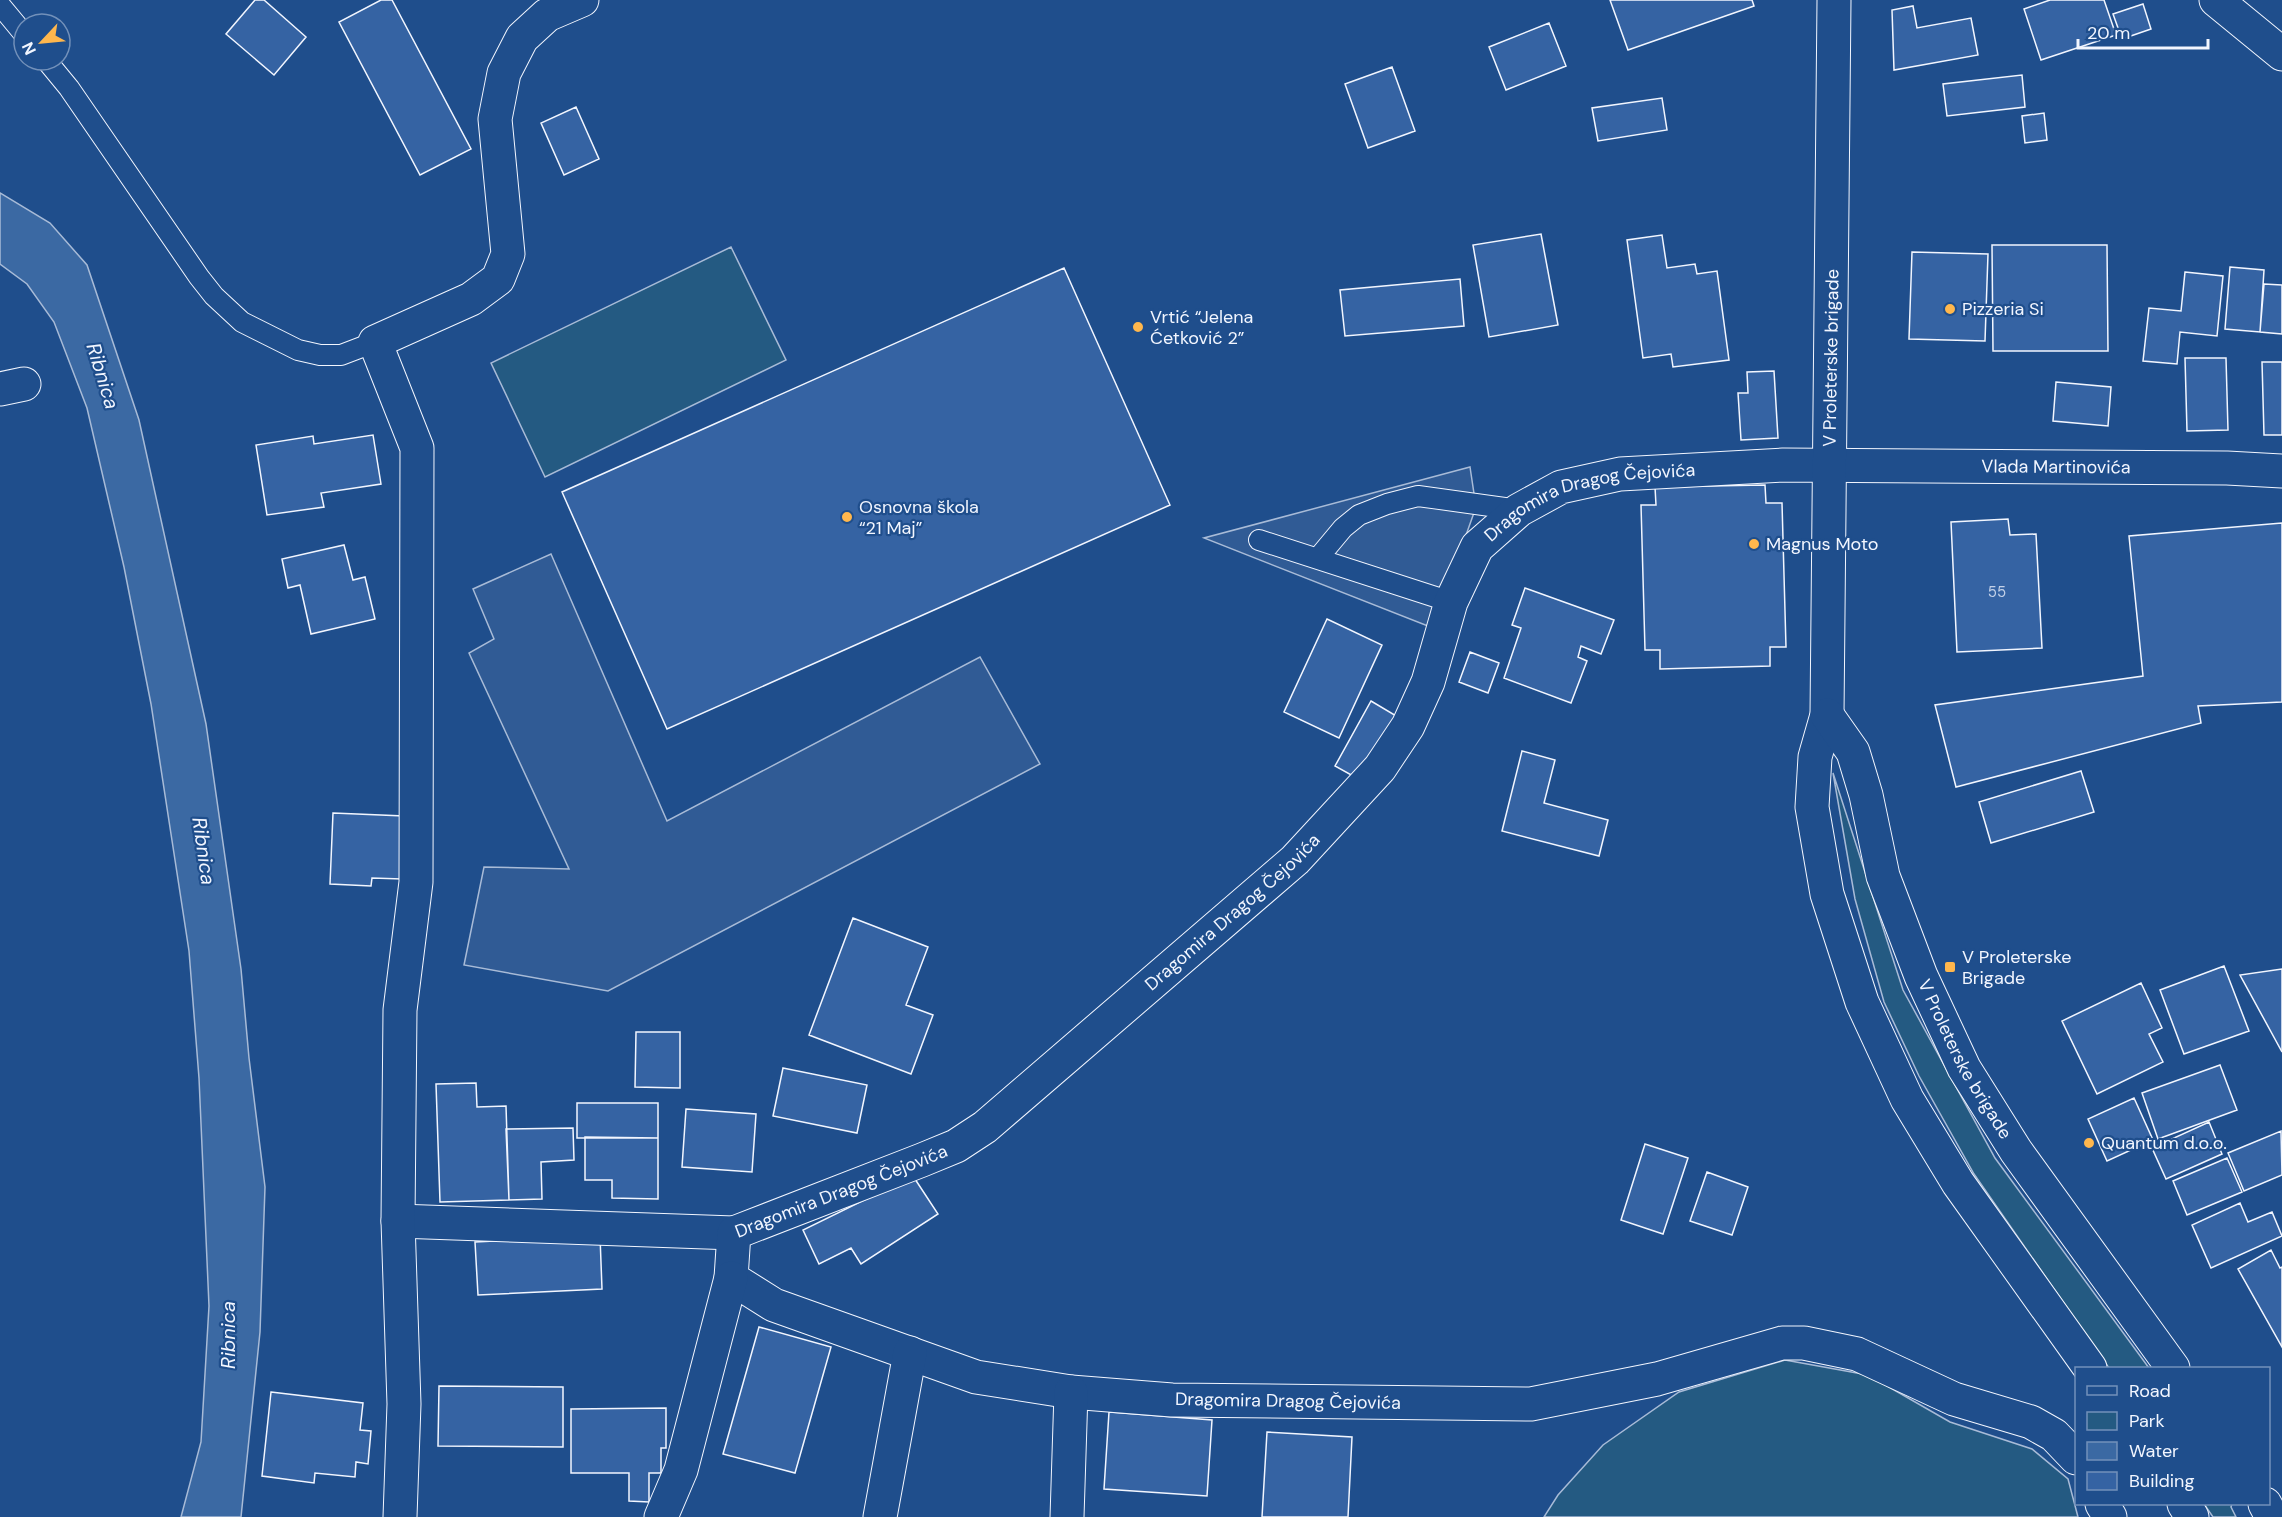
<svg xmlns="http://www.w3.org/2000/svg" width="2282" height="1517" font-family="'DM Sans',sans-serif">
<style>
.green{fill:#245a82;stroke:#a8bbd7;stroke-width:1.5}
.parking{fill:#305b95;stroke:#a8bbd7;stroke-width:1.5}
.water{fill:#3b69a3;stroke:#a8bbd7;stroke-width:1.5}
.building{fill:#3563a3;stroke:#f2f6ff;stroke-width:1.5}
.lines{fill:none;stroke-linecap:round;stroke-linejoin:round}
.service-casing{stroke:#f2f6ff;stroke-width:22}
.minor-casing{stroke:#f2f6ff;stroke-width:35}
.secondary-casing{stroke:#f2f6ff;stroke-width:35}
.service{stroke:#1f4e8c;stroke-width:20}
.minor{stroke:#1f4e8c;stroke-width:33}
.secondary{stroke:#1f4e8c;stroke-width:33}
.poi-dot{fill:#ffb74d;stroke:#1f4e8c;stroke-width:2}
.labels{text-anchor:middle;stroke-width:4.5;stroke-linejoin:round;paint-order:stroke}
.number-label{font-size:15px;fill:#c3d1e8}
.poi-label{font-size:18px;fill:#f2f6ff;stroke:#1f4e8c;text-anchor:start}
.street-label{font-size:18px;fill:#f2f6ff;stroke:#1f4e8c}
.water-label{font-size:20px;font-style:italic;fill:#f2f6ff;stroke:#1f4e8c}
</style>
<rect width="100%" height="100%" fill="#1f4e8c"/>
<path class="green" d="M731 247 786 360 545 477 491 363Z
M1833 773 1903 990 1995 1158 2149 1368H2109L1974 1174 1919 1076 1884 1002 1855 899Z
M1785 1360 1868 1375 1950 1422 2032 1449 2068 1479 2078 1517H1544L1558 1495 1603 1445 1679 1392Z
M2204 1504H2232L2231 1507 2236 1517H2213Z"/>
<path class="parking" d="M1470 467 1476 507 1433 628 1204 538Z
M551 554 667 821 980 657 1040 764 608 991 464 965 484 867 569 869 469 653 494 639 473 589Z"/>
<path class="water" d="M0 193 50 223 87 265 139 420 206 724 241 969 249 1058 265 1187 260 1332 241 1517H181L201 1442 209 1306 199 1078 189 951 151 704 124 567 87 408 54 322 27 284 0 264Z"/>
<path class="building" d="M255 0H264L306 37 274 75 226 34Z
M381 0H392L471 149 420 175 339 22Z
M1610 0H1752L1754 6 1628 50Z
M2050 0H2104L2116 35 2041 60 2024 9Z
M2143 4 2151 29 2122 39 2113 14Z
M1913 6 1917 28 1971 18 1978 55 1894 70 1892 10Z
M1549 23 1566 66 1506 90 1489 47Z
M1392 67 1415 131 1368 148 1345 84Z
M2022 75 2025 107 1947 116 1943 84Z
M1662 98 1667 130 1598 141 1592 108Z
M576 107 599 159 564 175 541 123Z
M2044 113 2047 140 2025 143 2022 116Z
M1541 234 1558 325 1489 337 1473 245Z
M1662 235 1667 268 1695 264 1697 274 1717 271 1729 360 1673 367 1671 354 1643 358 1627 240Z
M1992 245H2107L2108 351H1993Z
M1912 252 1988 254 1985 341 1909 339Z
M2230 267 2264 270 2260 332 2225 329Z
M1064 268 1170 505 667 729 562 492Z
M2185 272 2223 276 2217 336 2180 332 2177 364 2143 361 2149 308 2181 311Z
M1460 279 1464 326 1345 336 1340 290Z
M2264 284 2282 285V334L2260 332Z
M2185 358H2226L2228 430 2187 431Z
M2262 362H2282V435H2264Z
M1774 371 1778 438 1741 440 1738 393H1748L1747 372Z
M2056 382 2111 387 2108 426 2053 421Z
M373 435 381 484 321 493 324 507 267 515 256 445 313 436 314 444Z
M1765 485 1766 503H1782L1786 647H1770V666L1660 669V650H1645L1641 505H1656L1655 487Z
M2008 519 2010 535 2036 534 2042 648 1957 652 1951 522Z
M2282 523V702L2198 706 2201 723 1956 787 1935 705 2143 676 2129 536Z
M344 545 353 580 365 577 375 619 311 634 300 585 288 588 282 559Z
M1525 588 1614 620 1601 654 1581 646 1578 657 1587 661 1571 703 1504 678 1521 628 1512 625Z
M1327 619 1382 645 1339 738 1284 712Z
M1470 652 1499 663 1488 693 1459 682Z
M1371 701 1398 717 1362 781 1335 766Z
M1522 751 1555 760 1544 803 1608 820 1599 856 1502 831Z
M2081 771 2094 812 1991 843 1979 802Z
M333 813 404 816 402 879 372 878 371 886 330 884Z
M853 918 928 947 906 1005 933 1015 911 1074 809 1035Z
M2224 966 2249 1031 2184 1054 2160 990Z
M2282 969V1052L2240 975Z
M2141 983 2162 1028 2149 1034 2163 1062 2097 1094 2062 1021Z
M636 1032H680V1088L635 1087Z
M2220 1065 2237 1110 2158 1139 2142 1093Z
M783 1068 867 1085 857 1133 773 1116Z
M476 1083 477 1107 506 1106 509 1200 440 1202 436 1084Z
M2134 1098 2153 1140 2107 1161 2088 1119Z
M577 1103H658V1138H577Z
M686 1109 756 1114 752 1172 682 1167Z
M2209 1122 2222 1154 2166 1179 2152 1148Z
M573 1128 574 1160 541 1162 542 1199 509 1200 506 1129Z
M2281 1131 2282 1175 2244 1191 2228 1153Z
M585 1137 658 1138V1199L612 1198V1180H585Z
M1645 1144 1688 1158 1663 1234 1621 1220Z
M2227 1158 2242 1192 2187 1215 2173 1181Z
M1707 1172 1748 1187 1732 1235 1690 1221Z
M913 1176 938 1214 861 1264 851 1248 819 1264 803 1230Z
M2240 1203 2248 1222 2272 1212 2282 1236 2211 1268 2192 1225Z
M600 1236 602 1289 478 1295 475 1242Z
M2271 1250 2280 1268 2282 1267V1347L2238 1269Z
M759 1327 831 1347 795 1473 723 1454Z
M439 1386 563 1387V1447L438 1446Z
M271 1392 363 1403 360 1430 371 1431 368 1464 356 1462 355 1477 315 1473 314 1483 262 1476Z
M666 1408V1448H661V1473H649V1502L629 1501V1473H571V1409Z
M1109 1412 1212 1420 1207 1496 1104 1489Z
M1267 1432 1352 1437 1348 1517H1262Z"/>
<g class="lines">
<g class="service-casing">
<path id="service" d="M0 5 24 34
M46 60 69 88 199 277 214 296 242 322 298 350 320 355H341L375 342
M1259 540 1451 602
M1318 558 1343 528 1359 515 1387 504 1418 496 1519 510"/>
</g>
<g class="minor-casing">
<g id="minor">
<path d="M2216 0 2282 54"/>
<path d="M0 389 24 384"/>
<path d="M398 1221 734 1233"/>
<path id="s1" d="M2076 1458 2054 1435 2031 1422 1954 1399 1857 1354 1804 1343H1782L1657 1379 1531 1404 1172 1400 1071 1392 976 1377 774 1305 731 1278 734 1233 922 1160 956 1146 985 1127 1295 860 1380 768 1408 726 1428 682 1451 602 1477 547 1519 510 1561 487 1620 474 1783 465 2227 468 2282 471"/>
<path d="M2102 1504 2110 1517"/>
<path d="M400 1517 404 1404 398 1221 400 1010 416 882 417 448 375 342 471 299 498 279 508 254 495 119 504 73 522 38 547 15 582 0"/>
<path d="M661 1517 681 1470 731 1278"/>
<path d="M880 1517 910 1353"/>
<path d="M1067 1517 1071 1392"/>
</g>
</g>
<g class="secondary-casing">
<g id="secondary">
<path d="M1834 0 1827 715 1815 757 1812 807 1827 894 1862 1002 1907 1099 1958 1183 2090 1368"/>
<path id="s2" d="M1827 715 1853 752 1866 795 1883 876 1921 976 1964 1068 2016 1151 2173 1368"/>
<path d="M2184 1504 2192 1517"/>
<path d="M2265 1504 2272 1517"/>
</g>
</g>
<use href="#service" class="service"/>
<use href="#minor" class="minor"/>
<use href="#secondary" class="secondary"/>
</g>
<g class="poi-dot">
<circle cx="1950" cy="309" r="6"/>
<circle cx="1138" cy="327" r="6"/>
<circle cx="847" cy="517" r="6"/>
<circle cx="1754" cy="544" r="6"/>
<rect x="1944" y="961" width="12" height="12" rx="3"/>
<circle cx="2089" cy="1143" r="6"/>
</g>
<g class="labels">
<g class="number-label">
<text x="1997" y="597">55</text>
</g>
<g class="poi-label">
<text x="1962" y="315">Pizzeria Si</text>
<text x="1150" y="323">Vrtić “Jelena<tspan x="1150" dy="21">Ćetković 2”</tspan></text>
<text x="859" y="513">Osnovna škola<tspan x="859" dy="21">“21 Maj”</tspan></text>
<text x="1766" y="550">Magnus Moto</text>
<text x="1962" y="963">V Proleterske<tspan x="1962" dy="21">Brigade</tspan></text>
<text x="2101" y="1149">Quantum d.o.o.</text>
</g>
<g class="street-label">
<text transform="translate(1831 358) rotate(-89)" y="6">V Proleterske brigade</text>
<text dy="6" stroke="none"><textPath href="#s1" startOffset="3098">Vlada Martinovića</textPath></text>
<text dy="6" stroke="none"><textPath href="#s1" startOffset="2624">Dragomira Dragog Čejovića</textPath></text>
<text dy="6" stroke="none"><textPath href="#s1" startOffset="2048">Dragomira Dragog Čejovića</textPath></text>
<text dy="6" stroke="none"><textPath href="#s2" startOffset="374">V Proleterske brigade</textPath></text>
<text dy="6" stroke="none"><textPath href="#s1" startOffset="1562">Dragomira Dragog Čejovića</textPath></text>
<text transform="translate(1288 1401) rotate(1)" y="6">Dragomira Dragog Čejovića</text>
</g>
<g class="water-label">
<text transform="translate(103 376) rotate(73)" y="7">Ribnica</text>
<text transform="translate(204 851) rotate(82)" y="7">Ribnica</text>
<text transform="translate(228 1335) rotate(-90)" y="7">Ribnica</text>
</g>
</g>
<rect x="2075" y="1367" width="195" height="138" fill="#1f4e8c" stroke="#7391ba" stroke-width="1.5"/>
<rect x="2087" y="1386" width="30" height="9" fill="#1f4e8c" stroke="#7391ba" stroke-width="1.5"/>
<text x="2129" y="1397" font-size="18" fill="#f2f6ff">Road</text>
<rect x="2087" y="1412" width="30" height="18" fill="#245a82" stroke="#7391ba" stroke-width="1.5"/>
<text x="2129" y="1427" font-size="18" fill="#f2f6ff">Park</text>
<rect x="2087" y="1442" width="30" height="18" fill="#3b69a3" stroke="#7391ba" stroke-width="1.5"/>
<text x="2129" y="1457" font-size="18" fill="#f2f6ff">Water</text>
<rect x="2087" y="1472" width="30" height="18" fill="#3563a3" stroke="#7391ba" stroke-width="1.5"/>
<text x="2129" y="1487" font-size="18" fill="#f2f6ff">Building</text>
<g transform="translate(42 42) rotate(244)"><circle r="28" fill="#1f4e8c" stroke="#7391ba" stroke-width="1.5"/>
<path d="M0-4.5L10 22L0 15L-10 22Z" fill="#ffb74d"/>
<text y="-9" font-size="16" font-weight="bold" text-anchor="middle" fill="#f2f6ff">N</text>
</g>
<path d="M2078 39v9h130v-9" fill="none" stroke="#f2f6ff" stroke-width="3"/>
<text x="2087" y="39" font-size="18" fill="#f2f6ff" stroke="#1f4e8c" stroke-width="4.5" paint-order="stroke">20 m</text>
</svg>
